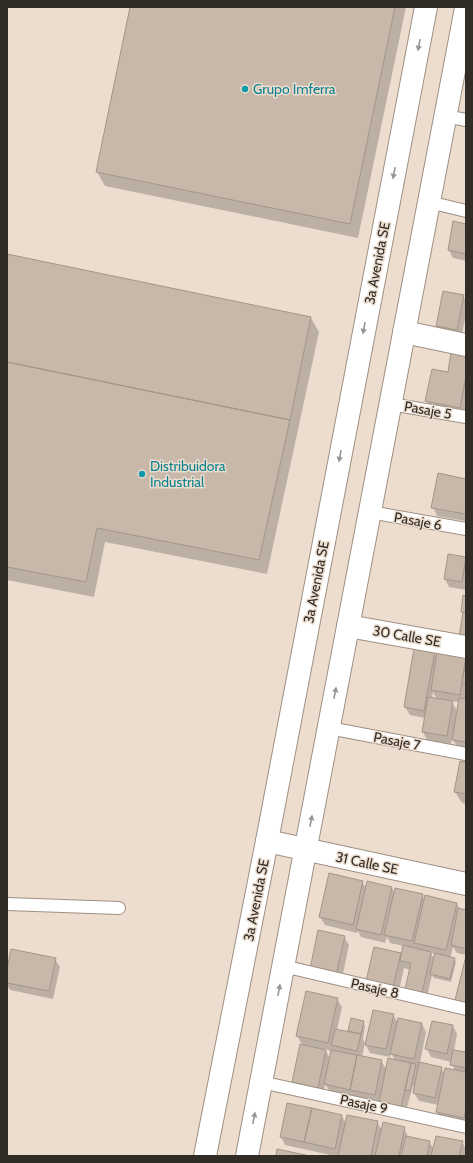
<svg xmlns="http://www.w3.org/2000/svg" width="473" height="1163" font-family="Cabin,sans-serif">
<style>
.shadow{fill:#0003;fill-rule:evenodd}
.building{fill:#c7b8aa;stroke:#a39588}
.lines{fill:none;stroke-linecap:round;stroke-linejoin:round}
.service-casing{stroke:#9e9083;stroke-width:14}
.minor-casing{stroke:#9e9083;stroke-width:24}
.secondary-casing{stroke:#9e9083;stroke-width:24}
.service{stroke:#fff;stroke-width:12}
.minor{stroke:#fff;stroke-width:22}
.secondary{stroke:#fff;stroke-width:22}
.oneway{fill:#989693}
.culture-dot{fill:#0f9aa8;stroke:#ecddcf;stroke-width:1.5}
.labels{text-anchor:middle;stroke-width:3;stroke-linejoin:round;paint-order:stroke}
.culture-label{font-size:14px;fill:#0d838f;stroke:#ecddcf;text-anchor:start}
.street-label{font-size:14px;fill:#322c27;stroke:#ecddcf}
</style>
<rect width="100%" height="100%" fill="#ecddcf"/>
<path class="shadow" d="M131 7H406L358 238 105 186 97 172Z
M454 223 466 225V261L453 258 449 250Z
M7 255 311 318 319 332 267 574 105 542 94 597 7 580Z
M463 296 466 301V315L461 338 442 334 437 326Z
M466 356V406L464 416 431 409 427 401 448 373Z
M466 480V521L437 516 433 507Z
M449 555 466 559V590L449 587 445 579Z
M434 652 437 658 466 657V749L458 748 452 738 451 744 427 740 423 732 425 718 410 715 405 707ZM433 692 437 700 432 699ZM451 701 460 702 458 712Z
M466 763V804L462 803 455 792Z
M362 882 366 888H392L395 894 422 895 425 900 457 904 460 910 466 911V955L457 953 453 947 450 958 454 959 456 962 451 982 434 978 432 975 426 1001 410 970 404 968 398 995 375 948 402 955 404 946 390 943 387 937 385 943 361 937 358 931 357 933 325 925 320 917ZM431 953 436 954 435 960Z
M344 937 349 945 341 983 315 977Z
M55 959 60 967 53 999 10 990 7 985V974Z
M337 999 342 1007 337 1030 349 1032 352 1020 363 1022 365 1026 363 1039 366 1045 393 1015 398 1023 422 1024 426 1032 420 1063 441 1068 445 1075 455 1071 451 1062 431 1057 427 1049 453 1026 457 1034 454 1051 466 1053V1125L442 1120 437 1112 438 1105 419 1101 414 1093 415 1086H413L405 1114 330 1092 325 1084 323 1096 298 1090 293 1082 303 1046 297 1036ZM365 1043 370 1053 390 1057 391 1053 395 1060 387 1070 381 1061 362 1057ZM325 1049 332 1051 330 1059Z
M342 1116 346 1124 377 1122 382 1130 404 1128 408 1137 429 1142 434 1149 462 1142 466 1149 465 1156H335L285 1145 281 1137Z"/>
<path class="building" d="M130 7H395L350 224 96 172Z
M453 221 466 224V254L448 250Z
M7 254 311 317 290 420 7 362Z
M443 291 464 295 457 330 436 326Z
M451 352 466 355V376L460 408 425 401 432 369 448 372Z
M7 362 290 420 259 560 97 528 86 582 7 567Z
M438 473 466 479V514L431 508Z
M448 554 466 557 462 582 444 579Z
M463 595 466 596V613L461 612Z
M463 612 466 613V638L459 637Z
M414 648 435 651 424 711 404 707Z
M437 652 466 656 460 695 431 690Z
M466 660V684L462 683Z
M428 697 453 701 447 736 422 732Z
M459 698 466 699V742L452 740Z
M460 761 466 762V794L454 792Z
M329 873 363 881 353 925 319 917Z
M367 881 392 887 381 935 356 929Z
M395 888 423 894 412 941 384 935Z
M425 895 457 903 446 950 414 943Z
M458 908 466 910V949L451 945Z
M318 930 345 936 336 975 310 969Z
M403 945 431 952 422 993 405 989 411 963 400 961Z
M374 947 401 953 393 987 366 981Z
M11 949 56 958 49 991 7 983V969Z
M435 953 455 958 450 979 430 974Z
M466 956V1003L455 1000Z
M306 991 338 998 328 1043 296 1036Z
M373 1010 394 1014 386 1049 365 1045Z
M351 1018 364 1021 361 1034 348 1031Z
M398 1018 422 1023 414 1059 390 1054Z
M432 1021 453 1025 447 1054 425 1049Z
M335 1029 361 1034 357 1051 331 1045Z
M300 1044 326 1050 318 1088 292 1082Z
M331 1050 357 1055 350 1090 324 1084Z
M453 1050 466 1052V1068L450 1065Z
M357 1055 382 1060 375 1095 350 1090Z
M388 1058 411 1063 401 1107 379 1102Z
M419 1062 442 1067 435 1098 413 1093Z
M411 1063 416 1064 410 1091 405 1090Z
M445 1068 466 1072V1108L464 1118 436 1112Z
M287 1103 312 1108 304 1142 280 1137Z
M312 1108 342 1115 335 1149 304 1142Z
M347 1115 378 1121 371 1156H338Z
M383 1122 405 1127 399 1156H375Z
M406 1136 430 1141 427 1156H401Z
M436 1136 463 1141 459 1156H431Z
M277 1149 310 1156H276Z"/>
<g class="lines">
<g class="service-casing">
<path id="service" d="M445 116 466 120
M429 202 466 211
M391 404 466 417
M370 512 466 529
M329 728 466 754
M7 904 119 908
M283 966 466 1009
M261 1082 466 1127"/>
</g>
<g class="minor-casing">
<path id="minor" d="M404 332 466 345
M348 626 466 647
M267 841 466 884"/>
</g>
<g class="secondary-casing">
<path id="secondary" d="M205 1156 267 841 426 7
M247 1156 466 8"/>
</g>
<use href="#service" class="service"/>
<use href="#minor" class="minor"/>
<use href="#secondary" class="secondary"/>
</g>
<defs><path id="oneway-solid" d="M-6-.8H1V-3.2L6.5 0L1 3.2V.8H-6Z"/></defs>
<g class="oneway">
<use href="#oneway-solid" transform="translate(419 45) rotate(101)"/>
<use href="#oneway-solid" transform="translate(394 173) rotate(101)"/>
<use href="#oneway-solid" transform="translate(364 328) rotate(101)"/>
<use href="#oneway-solid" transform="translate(340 456) rotate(101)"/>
<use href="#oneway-solid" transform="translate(335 693) rotate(-79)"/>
<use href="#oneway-solid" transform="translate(311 821) rotate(-79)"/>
<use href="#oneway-solid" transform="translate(279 990) rotate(-79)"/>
<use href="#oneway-solid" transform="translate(254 1118) rotate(-79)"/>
</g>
<g class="culture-dot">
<circle cx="245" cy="89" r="4"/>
<circle cx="142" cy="474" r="4"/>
</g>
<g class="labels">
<g class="culture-label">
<text x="253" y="94">Grupo Imferra</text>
<text x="150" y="471">Distribuidora<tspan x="150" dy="16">Industrial</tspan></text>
</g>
<g class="street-label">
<text transform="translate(377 263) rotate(-79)" y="5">3a Avenida SE</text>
<text transform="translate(428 410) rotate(10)" y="5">Pasaje 5</text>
<text transform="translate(418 521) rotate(10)" y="5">Pasaje 6</text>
<text transform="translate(316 582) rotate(-79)" y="5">3a Avenida SE</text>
<text transform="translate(407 636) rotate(10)" y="5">30 Calle SE</text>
<text transform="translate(397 741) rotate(11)" y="5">Pasaje 7</text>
<text transform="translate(367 863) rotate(12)" y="5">31 Calle SE</text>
<text transform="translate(256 900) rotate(-79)" y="5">3a Avenida SE</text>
<text transform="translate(375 988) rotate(13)" y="5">Pasaje 8</text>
<text transform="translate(364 1104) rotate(12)" y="5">Pasaje 9</text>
</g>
</g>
<rect width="473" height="1163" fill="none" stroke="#322c27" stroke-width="16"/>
</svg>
